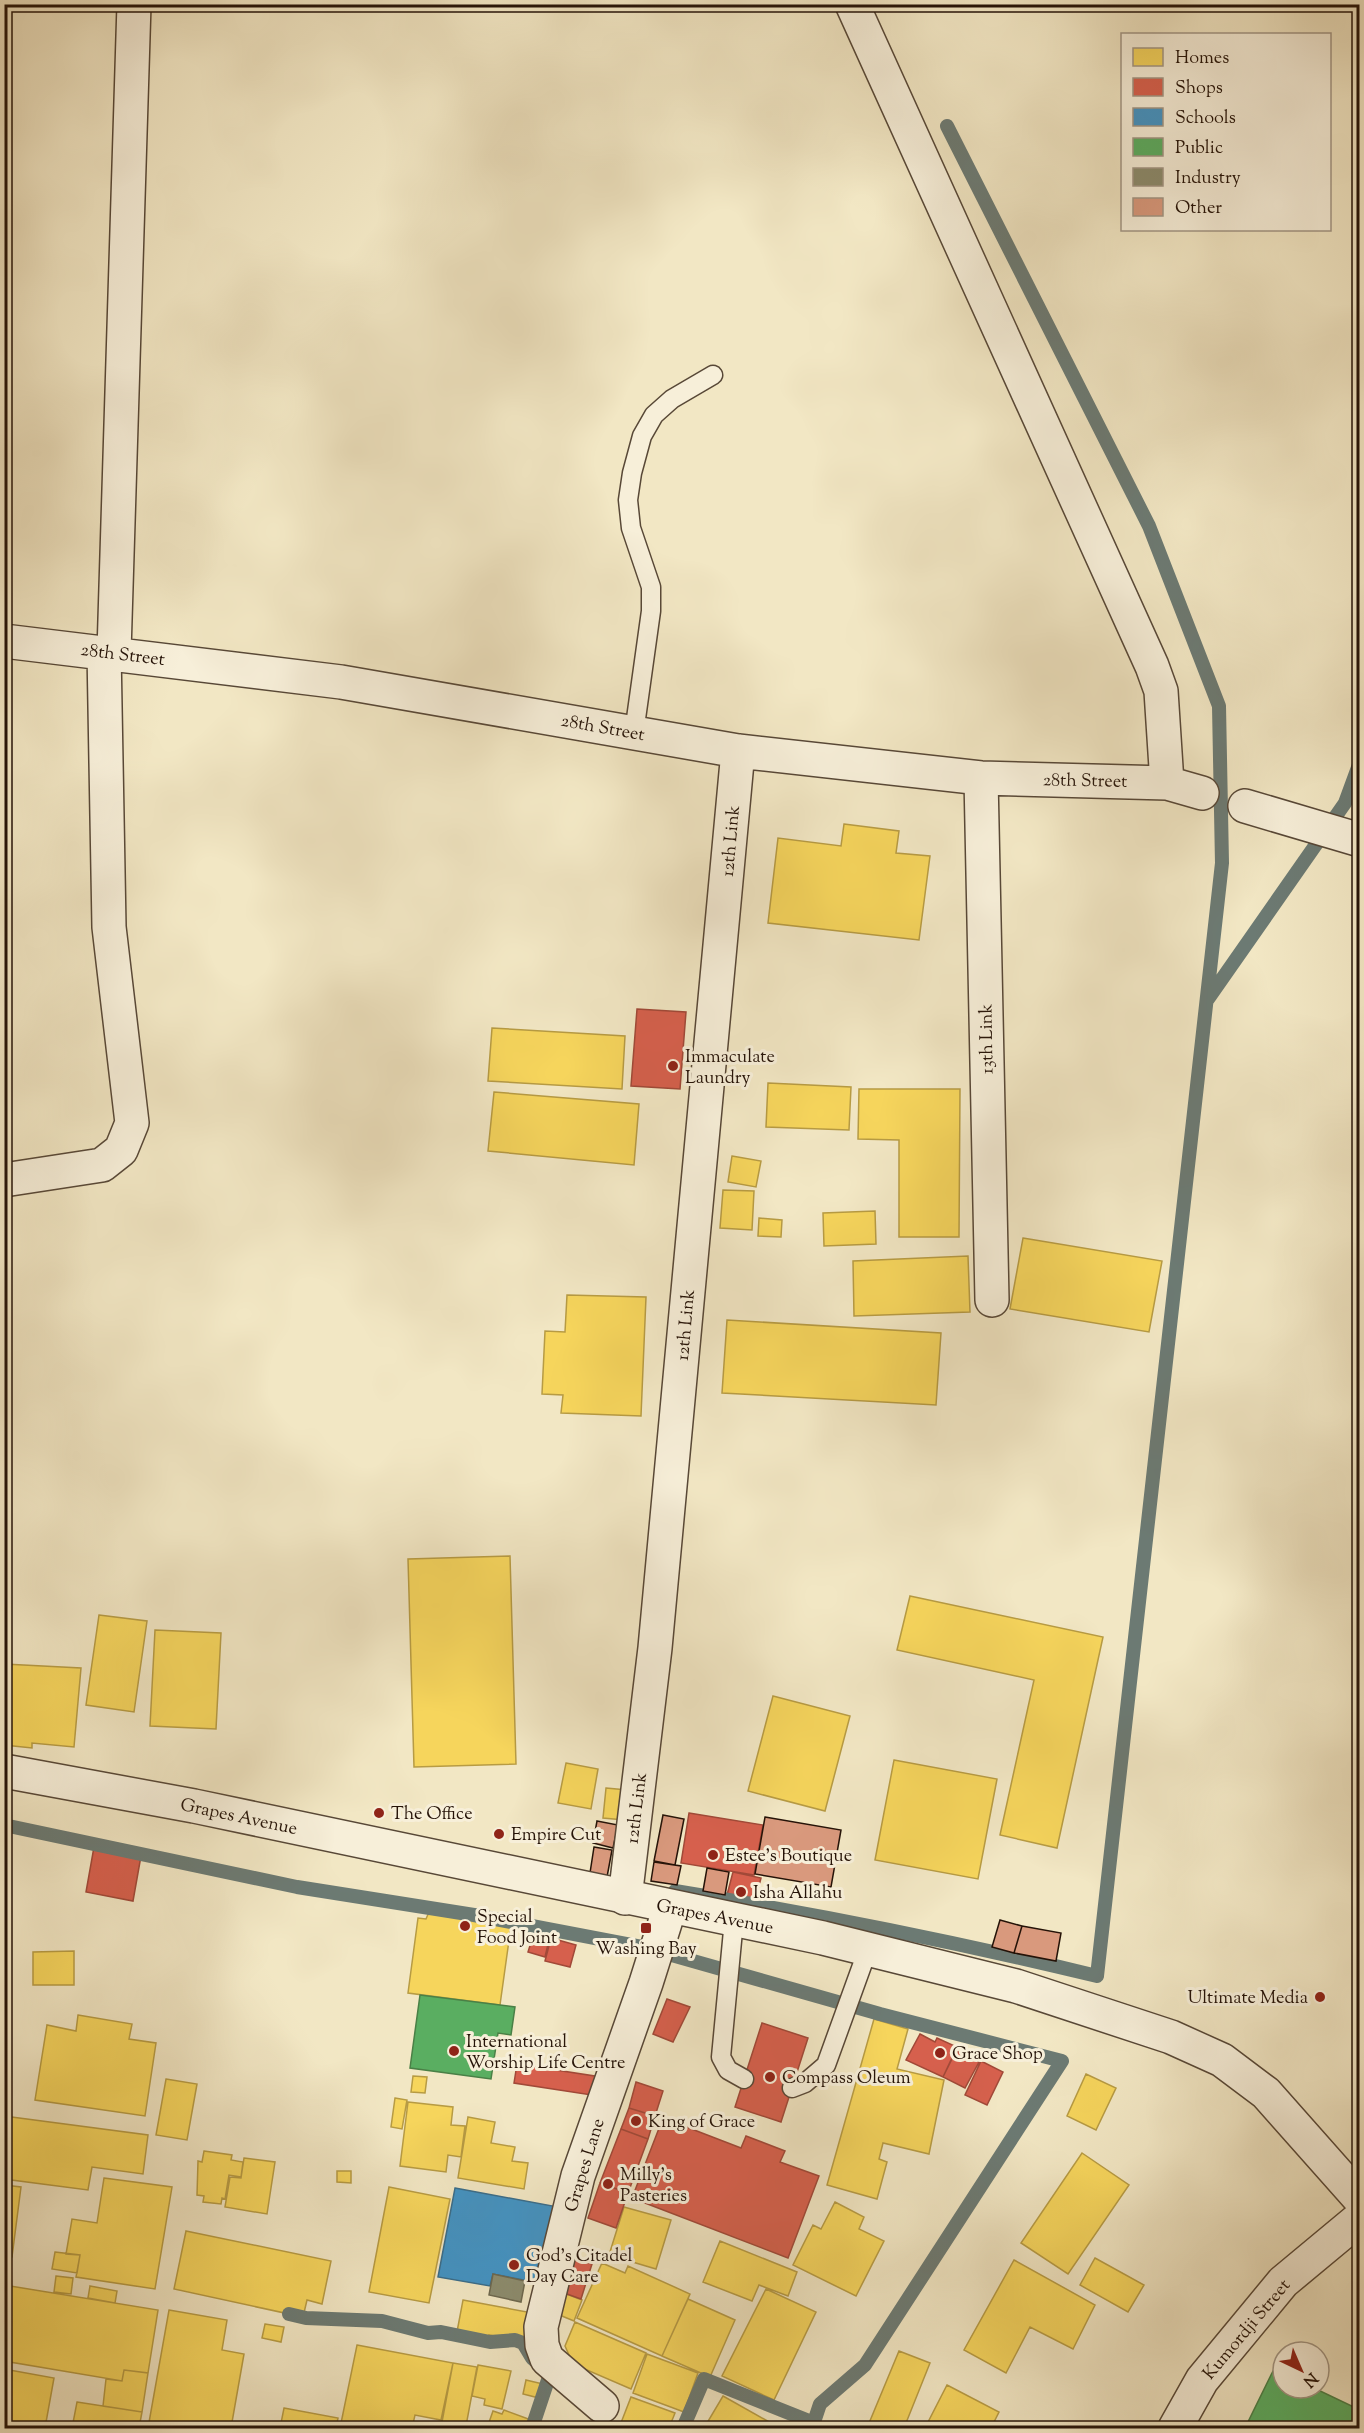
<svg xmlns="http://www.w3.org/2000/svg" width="1364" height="2433" font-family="'Sorts Mill Goudy',serif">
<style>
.homes{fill:#f6d55c;stroke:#b79b43;stroke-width:1.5}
.shops{fill:#d6604d;stroke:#a14938;stroke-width:1.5}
.schools{fill:#4393c3;stroke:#3a6d8b;stroke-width:1.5}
.public{fill:#5aae61;stroke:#4a8046;stroke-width:1.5}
.industry{fill:#8c8c6e;stroke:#6d684f;stroke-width:1.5}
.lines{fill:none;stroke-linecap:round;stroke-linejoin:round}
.stream{stroke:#6c7a73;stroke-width:14}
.building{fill:#d9997d;stroke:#251308;stroke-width:1.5}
.service-casing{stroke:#584837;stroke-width:21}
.minor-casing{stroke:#584837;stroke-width:36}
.tertiary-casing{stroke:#584837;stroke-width:36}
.service{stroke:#f7efd9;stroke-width:18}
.minor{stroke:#f7efd9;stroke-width:33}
.tertiary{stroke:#f7efd9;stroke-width:33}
.poi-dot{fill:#8f2418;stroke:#f7efd9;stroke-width:2}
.labels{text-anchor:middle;stroke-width:6;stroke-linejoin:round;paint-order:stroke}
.street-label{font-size:18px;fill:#251308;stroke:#f7efd9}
.poi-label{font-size:18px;fill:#251308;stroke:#f7efd9;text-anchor:start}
</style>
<rect width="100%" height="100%" fill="#f2e7c4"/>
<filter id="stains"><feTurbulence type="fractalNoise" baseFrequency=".00333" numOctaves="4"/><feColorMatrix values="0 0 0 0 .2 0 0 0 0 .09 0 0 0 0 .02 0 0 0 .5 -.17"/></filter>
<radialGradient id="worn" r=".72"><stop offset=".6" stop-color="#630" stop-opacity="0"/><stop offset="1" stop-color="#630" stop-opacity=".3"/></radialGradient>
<path class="homes" d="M844 824 899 831 896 853 930 856 919 940 768 923 778 838 841 846Z
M492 1028 625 1036 622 1089 488 1081Z
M768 1083 851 1087 849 1130 766 1127Z
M859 1089H960L959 1237H899V1140L858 1139Z
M494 1092 639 1104 634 1165 488 1151Z
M732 1156 761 1161 756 1187 728 1182Z
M723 1190 754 1191 752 1230 720 1228Z
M875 1211 876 1244 824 1246 823 1213Z
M759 1218 782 1220 781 1237 758 1236Z
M1023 1238 1162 1261 1149 1332 1010 1309Z
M968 1256 970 1312 854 1316 853 1261Z
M567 1295 646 1297 641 1416 561 1413 563 1395 542 1394 545 1331 565 1332Z
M727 1320 941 1333 936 1405 722 1393Z
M510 1556 516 1764 414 1767 408 1559Z
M910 1596 1103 1637 1057 1848 1000 1835 1034 1680 897 1650Z
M99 1615 147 1621 134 1712 86 1705Z
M155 1630 221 1633 216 1729 150 1726Z
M4 1664 81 1668 74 1747 32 1743V1748L4 1745Z
M773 1696 850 1716 825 1811 748 1791Z
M894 1760 997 1779 978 1879 875 1860Z
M566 1763 598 1769 591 1809 558 1803Z
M606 1788 627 1790 624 1820 603 1818Z
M429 1912 511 1926 500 2005 408 1993 418 1918 426 1919Z
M74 1951V1985H33V1952Z
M78 2015 132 2024 129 2039 156 2043 145 2116 35 2100 47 2025 76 2031Z
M874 2019 908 2029 897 2069 944 2080 929 2154 883 2143 879 2159 887 2162 877 2199 827 2185Z
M1086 2074 1116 2088 1096 2130 1067 2116Z
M413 2076 427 2077 425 2093 411 2092Z
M166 2079 197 2084 187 2140 156 2135Z
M395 2098 407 2100 402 2129 391 2127Z
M408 2102 453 2107 451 2125 465 2126 461 2157 448 2155 446 2172 400 2166Z
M4 2116 148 2135 143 2174 92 2167 88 2190 4 2179Z
M468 2117 495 2122 491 2143 515 2147 512 2161 528 2163 524 2189 458 2178Z
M204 2151 232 2155 231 2160 243 2162 241 2177 229 2175 225 2199 222 2198 221 2204 203 2202 204 2196 197 2195 198 2161 202 2162Z
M1082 2153 1129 2185 1068 2274 1021 2243Z
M244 2158 275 2162 267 2214 225 2207 230 2177 241 2178Z
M337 2171H351V2183L337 2182Z
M104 2178 172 2187 155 2289 76 2277 80 2255 66 2254 72 2219 97 2223Z
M4 2185 21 2187 12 2257 4 2256Z
M389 2187 450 2199 429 2303 369 2292Z
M835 2202 864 2217 859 2229 884 2241 856 2296 793 2265 813 2225 821 2229Z
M624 2207 671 2220 656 2269 609 2255Z
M186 2231 331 2261 322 2304 307 2300 303 2317 174 2289Z
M720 2241 797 2272 788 2296 759 2285 752 2301 703 2282Z
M55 2252 80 2255 77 2273 52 2269Z
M1095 2258 1144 2285 1128 2312 1080 2285Z
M1014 2260 1095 2305 1073 2349 1030 2327 1006 2373 964 2350Z
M602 2263 625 2273 628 2266 690 2294 662 2356 577 2318Z
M56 2276 73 2278 71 2294 54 2292Z
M4 2285 158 2310 148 2373 124 2370 122 2381 4 2361Z
M90 2286 117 2291 115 2303 88 2298Z
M766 2289 816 2312 774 2400 722 2376Z
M564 2293 582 2300 574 2321 557 2314Z
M688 2299 735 2320 710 2377 662 2356Z
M463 2300 538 2314 532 2344 489 2335 487 2343 456 2337Z
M169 2310 227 2320 222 2350 244 2354 231 2428H148Z
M575 2322 646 2353 631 2389 573 2364 565 2346Z
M265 2324 284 2327 281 2342 262 2338Z
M357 2345 453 2363 441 2420 415 2415 412 2428H340Z
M899 2351 930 2363 904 2428H867Z
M647 2354 698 2373 684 2412 633 2393Z
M453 2363 477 2367 466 2426 442 2422Z
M478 2365 511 2371 502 2409 484 2405 485 2399 472 2396Z
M4 2369 54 2378 45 2428H4Z
M124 2370 148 2373 142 2412 103 2406 106 2379 122 2381Z
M526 2380 543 2384 539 2398 523 2394Z
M947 2385 999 2412 991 2428H925Z
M723 2396 780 2428H704Z
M631 2397 675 2413 669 2428H619Z
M77 2402 142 2412 139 2428H72Z
M284 2408 338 2418 336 2428H280Z
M504 2410 531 2420 528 2428H487L493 2411 502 2414Z"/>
<path class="shops" d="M637 1009 686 1012 680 1089 631 1086Z
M689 1813 763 1825 754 1875 681 1863Z
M94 1847 141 1856 133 1901 86 1892Z
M733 1872 761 1878 755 1901 727 1895Z
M533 1936 549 1940 545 1957 528 1952Z
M551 1938 576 1945 570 1967 545 1961Z
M667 1999 690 2007 673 2042 653 2034Z
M762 2023 808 2038 781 2122 735 2107Z
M920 2034 935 2042 937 2038 957 2047 943 2077 906 2060Z
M956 2051 979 2062 965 2088 943 2077Z
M981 2061 1003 2072 987 2105 965 2095Z
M517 2064 601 2077 598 2096 514 2083Z
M636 2082 663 2091 655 2116 629 2108Z
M629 2108 655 2116 648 2139 621 2129Z
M663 2118 741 2148 746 2136 785 2151 780 2162 819 2176 788 2258 632 2198Z
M621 2129 648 2139 628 2193 600 2183Z
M600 2183 628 2193 616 2228 588 2218Z
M575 2259 592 2264 581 2299 564 2293Z"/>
<path class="schools" d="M455 2188 558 2207 544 2284 493 2274 490 2286 438 2277Z"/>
<path class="public" d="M420 1995 515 2007 511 2035 498 2033 491 2079 410 2068Z
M1274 2369 1283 2373V2388H1314L1360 2410V2428H1245Z"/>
<path class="industry" d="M493 2274 525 2281 521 2302 489 2295Z"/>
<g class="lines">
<path class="stream" d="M1208 999 1345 803 1360 762
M4 1825 297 1887 474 1915 647 1948 880 2014 1062 2061 865 2365 820 2404 812 2428
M675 1891C817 1914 957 1942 1097 1976L1222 863 1219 706 1149 526 947 126
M289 2314 306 2318 382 2321 428 2333 441 2332 490 2342 515 2340 523 2343 532 2358 550 2374 532 2428
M683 2428 704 2379 814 2423"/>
</g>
<path class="building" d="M663 1815 684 1819 675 1865 654 1861Z
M765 1817 841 1830 831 1887 755 1874Z
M597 1821 618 1825 613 1848 593 1843Z
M594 1847 612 1850 607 1877 590 1873Z
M654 1862 681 1866 677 1885 651 1881Z
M707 1868 729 1872 725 1895 703 1891Z
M1000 1920 1022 1926 1014 1953 992 1947Z
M1022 1926 1061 1933 1056 1961 1014 1953Z"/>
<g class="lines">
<g class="service-casing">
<path id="service" d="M634 733 651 611V587L631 528 628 500 632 473 642 436 654 415 672 399 713 375
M734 1920 721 2057 728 2070 744 2079
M792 2088 805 2083 826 2065 868 1949"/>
</g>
<g class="minor-casing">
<path id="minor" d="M852 4 1152 666 1161 691 1167 783
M4 641 341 682 738 751 981 778 1167 783 1202 793
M114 652 134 4
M981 778 992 1300
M1245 806 1360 840
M4 1180 102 1165 121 1150 132 1123 109 927 104 651
M625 1898 655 1648 738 751
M602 2406 547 2359 542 2345 541 2327 578 2176 646 1983 670 1907
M1175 2428 1202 2380 1283 2282 1360 2218"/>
</g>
<g class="tertiary-casing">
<path id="tertiary" d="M4 1771 194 1806 823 1938 1016 1986 1171 2037 1222 2060 1266 2093 1360 2199"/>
</g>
<use href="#service" class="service"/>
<use href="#minor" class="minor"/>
<use href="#tertiary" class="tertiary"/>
</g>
<g class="poi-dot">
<circle cx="673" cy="1066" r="6"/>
<circle cx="379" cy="1813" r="6"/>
<circle cx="499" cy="1834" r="6"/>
<circle cx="713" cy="1855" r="6"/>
<circle cx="741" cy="1892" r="6"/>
<circle cx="465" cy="1926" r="6"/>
<rect x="640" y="1922" width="12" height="12" rx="3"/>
<circle cx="1320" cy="1997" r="6"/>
<circle cx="454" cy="2051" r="6"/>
<circle cx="940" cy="2053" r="6"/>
<circle cx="770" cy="2077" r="6"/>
<circle cx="636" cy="2121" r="6"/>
<circle cx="608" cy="2184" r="6"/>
<circle cx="514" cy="2265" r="6"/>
</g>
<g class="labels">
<g class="street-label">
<text transform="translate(123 654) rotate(7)" y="6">28th Street</text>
<text transform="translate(603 727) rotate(10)" y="6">28th Street</text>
<text transform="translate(1085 780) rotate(1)" y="6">28th Street</text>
<text transform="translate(730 841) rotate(-85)" y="6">12th Link</text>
<text transform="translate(986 1039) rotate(-91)" y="6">13th Link</text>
<text transform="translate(685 1325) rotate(-85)" y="6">12th Link</text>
<text transform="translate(636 1808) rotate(-83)" y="6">12th Link</text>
<text transform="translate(239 1816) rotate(12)" y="6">Grapes Avenue</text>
<text transform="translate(715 1916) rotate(11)" y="6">Grapes Avenue</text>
<text transform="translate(584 2165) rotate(-73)" y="6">Grapes Lane</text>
<text transform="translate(1246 2329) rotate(-50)" y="6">Kumordji Street</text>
</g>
<g class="poi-label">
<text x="685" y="1062">Immaculate<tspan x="685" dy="21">Laundry</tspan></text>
<text x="391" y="1819">The Office</text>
<text x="511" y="1840">Empire Cut</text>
<text x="725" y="1861">Estee's Boutique</text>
<text x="753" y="1898">Isha Allahu</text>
<text x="477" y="1922">Special<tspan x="477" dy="21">Food Joint</tspan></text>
<text x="646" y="1954" text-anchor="middle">Washing Bay</text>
<text x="1308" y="2003" text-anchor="end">Ultimate Media</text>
<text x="466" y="2047">International<tspan x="466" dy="21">Worship Life Centre</tspan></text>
<text x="952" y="2059">Grace Shop</text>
<text x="782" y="2083">Compass Oleum</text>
<text x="648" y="2127">King of Grace</text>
<text x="620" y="2180">Milly's<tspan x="620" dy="21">Pasteries</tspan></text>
<text x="526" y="2261">God's Citadel<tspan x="526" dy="21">Day Care</tspan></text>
</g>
</g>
<rect width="1364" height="2433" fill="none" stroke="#f2e7c4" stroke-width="24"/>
<rect x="6" y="6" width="1352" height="2421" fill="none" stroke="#251308" stroke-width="3"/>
<rect x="12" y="12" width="1340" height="2409" fill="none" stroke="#251308" stroke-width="1.5"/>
<rect x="1121" y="33" width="210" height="198" fill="#f7efd9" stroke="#a39785" stroke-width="1.5"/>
<rect x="1133" y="48" width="30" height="18" fill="#f6d55c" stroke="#a39785" stroke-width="1.5"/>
<text x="1175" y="63" font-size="18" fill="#251308">Homes</text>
<rect x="1133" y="78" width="30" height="18" fill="#d6604d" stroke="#a39785" stroke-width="1.5"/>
<text x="1175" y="93" font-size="18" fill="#251308">Shops</text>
<rect x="1133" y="108" width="30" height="18" fill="#4393c3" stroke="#a39785" stroke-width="1.5"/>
<text x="1175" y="123" font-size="18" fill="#251308">Schools</text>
<rect x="1133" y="138" width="30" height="18" fill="#5aae61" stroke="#a39785" stroke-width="1.5"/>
<text x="1175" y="153" font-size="18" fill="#251308">Public</text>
<rect x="1133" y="168" width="30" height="18" fill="#8c8c6e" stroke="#a39785" stroke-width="1.5"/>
<text x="1175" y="183" font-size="18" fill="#251308">Industry</text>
<rect x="1133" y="198" width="30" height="18" fill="#d9997d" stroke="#a39785" stroke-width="1.5"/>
<text x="1175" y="213" font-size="18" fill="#251308">Other</text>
<g transform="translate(1301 2370) rotate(136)"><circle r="28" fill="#f7efd9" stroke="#a39785" stroke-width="1.5"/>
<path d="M0-4.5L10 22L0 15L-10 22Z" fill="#8f2418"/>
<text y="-9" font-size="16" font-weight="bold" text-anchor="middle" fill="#251308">N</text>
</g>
<rect width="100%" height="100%" filter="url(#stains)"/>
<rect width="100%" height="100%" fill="url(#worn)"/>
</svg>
